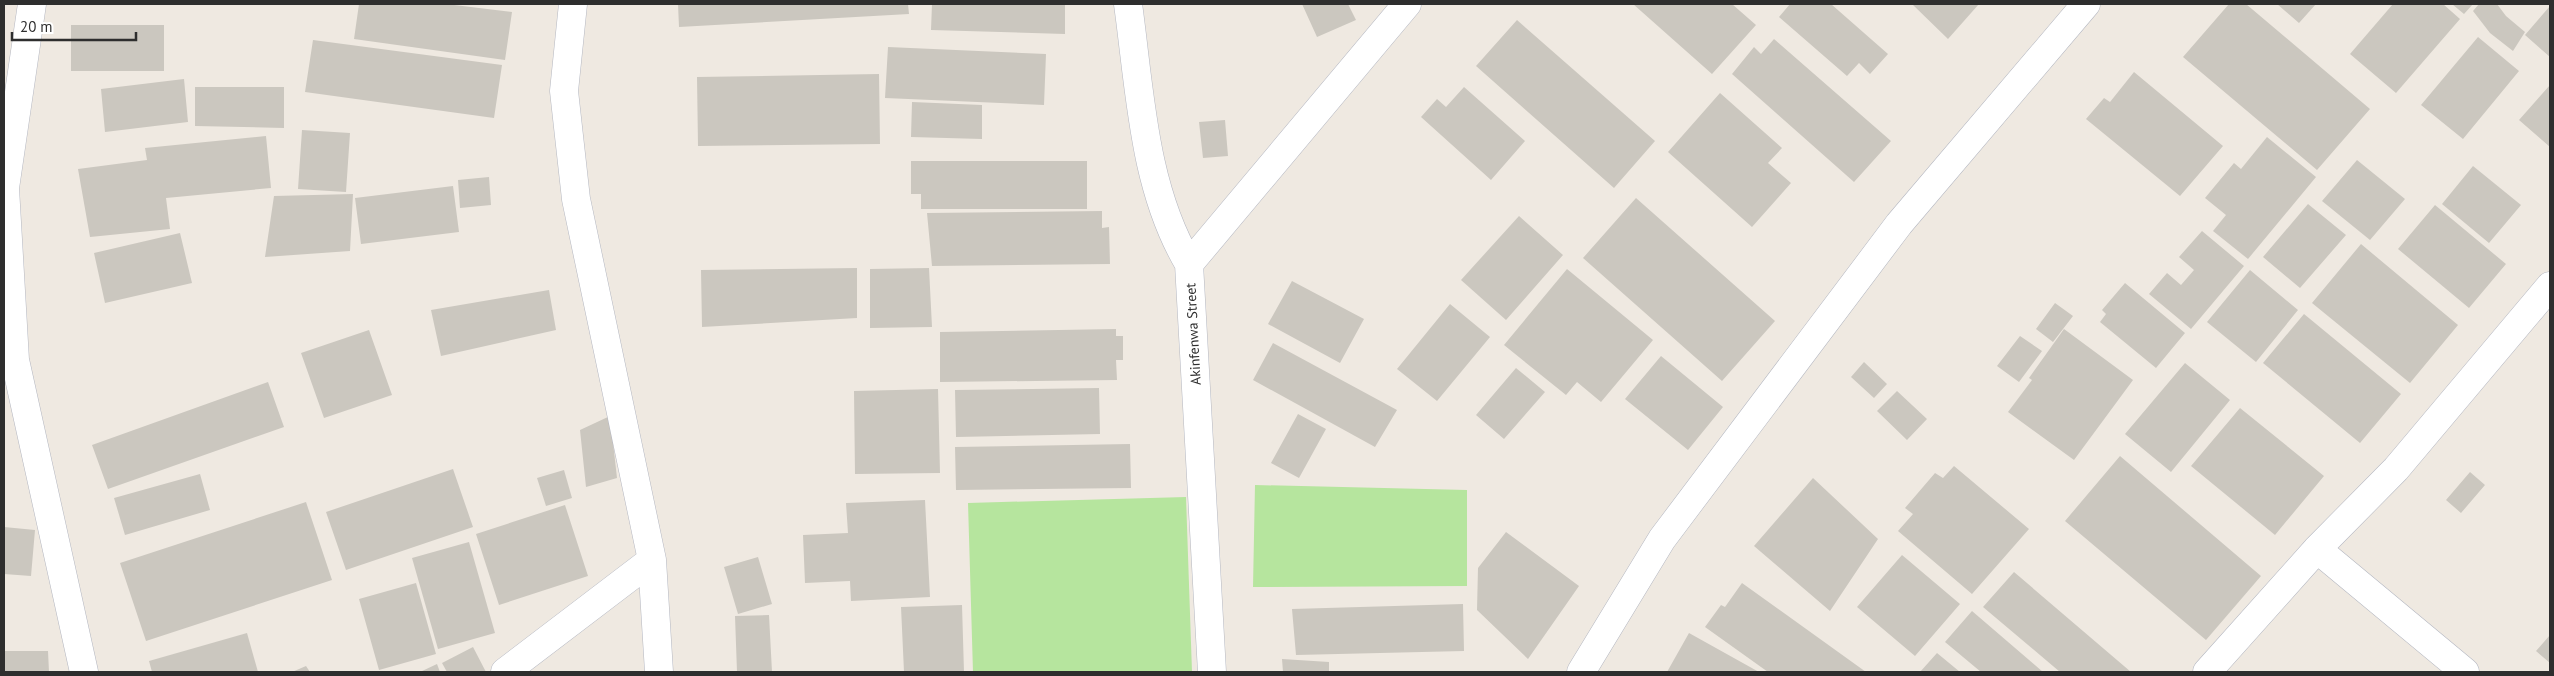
<svg xmlns="http://www.w3.org/2000/svg" width="2554" height="676" font-family="'PT Sans',sans-serif">
<style>
.green{fill:#b6e59e}
.building{fill:#cbc7bf}
.lines{fill:none;stroke-linecap:round;stroke-linejoin:round}
.minor-casing{stroke:#b4b7c1;stroke-width:29}
.minor{stroke:#fff;stroke-width:28}
.labels{text-anchor:middle;stroke-width:4.5;stroke-linejoin:round;paint-order:stroke}
.street-label{font-size:14px;fill:#2e2e2e;stroke:#fff}
</style>
<rect width="100%" height="100%" fill="#efe9e1"/>
<path class="green" d="M1255 485 1467 490V586L1253 587Z
M1186 497 1192 672H973L968 503Z"/>
<path class="building" d="M359 4H446L512 12 505 60 354 39Z
M678 4H908L909 14 679 27Z
M932 4H1065V34L931 30Z
M1302 4H1348L1356 20 1317 37Z
M1633 4H1732L1756 25 1712 74Z
M1790 4H1831L1888 54 1870 74 1859 63 1847 76 1779 17Z
M1912 4H1979L1948 39Z
M2229 4H2246L2370 109 2317 170 2183 57Z
M2277 4H2316L2299 23Z
M2393 4H2443L2460 19 2396 93 2350 54Z
M2452 4H2473L2464 14Z
M2479 4H2497L2506 16 2525 32 2513 51 2490 33 2473 11Z
M2550 6V57L2525 35Z
M1517 20 1655 141 1614 188 1476 66Z
M71 25H164V71H71Z
M2478 37 2519 71 2463 139 2421 105Z
M1774 39 1891 141 1854 182 1732 74 1754 47 1761 54Z
M313 40 502 65 494 118 305 92Z
M888 47 1046 54 1044 105 885 98Z
M2134 72 2223 146 2180 196 2086 119 2104 98 2110 102Z
M879 74 880 144 698 146 697 77Z
M184 79 188 122 105 132 101 89Z
M2550 85V147L2519 120Z
M195 87H284V128L195 126Z
M1464 87 1525 141 1491 180 1421 117 1437 99 1446 107Z
M1720 93 1782 148 1768 163 1791 183 1752 227 1668 152Z
M912 102 982 105V139L911 137Z
M1225 120 1228 156 1203 158 1199 122Z
M302 130 350 133 346 192 298 189Z
M266 136 271 188 166 198 170 229 90 237 78 169 147 160 145 148Z
M2267 137 2316 177 2248 259 2213 231 2226 215 2205 198 2234 163 2241 169Z
M2357 160 2405 199 2370 240 2322 201Z
M911 161H1087V209H921V194H911Z
M2473 166 2521 205 2489 243 2442 204Z
M489 177 491 205 460 208 458 180Z
M453 186 459 232 361 244 355 198Z
M353 194 350 251 265 257 274 196Z
M1636 198 1775 321 1722 381 1583 258Z
M2308 204 2346 235 2300 288 2263 257Z
M2435 205 2506 264 2469 308 2398 249Z
M1102 211V228L1109 227 1110 264 932 266 927 213Z
M1519 216 1563 255 1506 320 1461 280Z
M2202 231 2244 266 2191 329 2149 294 2167 273 2181 285 2194 270 2179 257Z
M180 233 192 283 105 303 94 253Z
M2361 244 2458 325 2410 383 2312 303Z
M857 268V318L702 327 701 270Z
M929 268 932 327 870 328V269Z
M1567 269 1653 340 1601 402 1577 382 1566 395 1504 345Z
M2250 270 2298 310 2256 362 2207 322Z
M1292 281 1364 319 1340 363 1268 324Z
M2125 283 2185 333 2156 368 2100 322 2106 314 2102 310Z
M549 290 556 330 441 356 431 310Z
M2055 303 2073 316 2053 342 2036 329Z
M1450 304 1490 337 1437 401 1397 369Z
M2304 314 2401 394 2360 443 2263 363Z
M1116 329V336H1123V360H1116L1117 380 940 382V332Z
M2064 329 2133 380 2074 460 2008 412 2032 380 2029 378Z
M369 330 392 395 324 418 301 353Z
M2020 336 2042 351 2019 382 1997 366Z
M1273 343 1397 410 1375 447 1253 380Z
M1661 356 1723 407 1688 450 1625 399Z
M1864 362 1887 384 1874 398 1851 377Z
M2185 363 2230 400 2171 472 2125 434Z
M1516 368 1545 392 1504 439 1476 415Z
M268 382 284 427 108 489 92 445Z
M1099 388 1100 434 956 437 955 390Z
M938 389 940 473 855 474 854 391Z
M1897 391 1927 419 1907 440 1877 411Z
M2240 408 2324 476 2275 535 2191 466Z
M1298 414 1326 429 1299 478 1271 463Z
M610 416 617 478 586 487 580 430Z
M1130 444 1131 488 956 490 955 447Z
M2120 456 2261 576 2206 640 2065 521Z
M1954 466 2029 529 1972 594 1898 531 1913 514 1905 508 1935 473 1943 478Z
M453 469 473 527 346 570 326 512Z
M564 470 572 498 546 506 537 478Z
M2470 472 2485 485 2461 513 2446 500Z
M200 474 210 510 125 535 114 498Z
M1813 478 1878 539 1830 611 1754 546Z
M925 500 930 597 851 601 850 581 805 583 803 535 848 533 846 503Z
M306 502 332 580 146 641 120 563Z
M565 505 588 576 499 605 476 534Z
M4 527 35 530 31 576 4 574Z
M1506 532 1579 586 1528 659 1477 610 1478 568Z
M469 542 495 633 438 649 412 558Z
M1902 555 1960 604 1915 656 1857 607Z
M758 557 772 604 738 614 724 567Z
M2014 572 2131 672H2060L1983 607Z
M416 583 436 654 379 670 359 599Z
M1742 583 1866 672H1768L1705 627 1721 605 1725 607Z
M1463 604 1464 651 1296 655 1292 609Z
M962 605 964 672H904L901 607Z
M1972 611 2043 672H1981L1945 642Z
M769 615 772 672H737L735 616Z
M247 633 258 672H152L149 661Z
M1689 633 1759 672H1667Z
M2550 635V663L2536 651Z
M473 647 486 672H447L442 663Z
M4 651H48L49 672H4Z
M1937 653 1960 672H1920Z
M1282 659 1329 662V672H1283Z
M437 664 440 672H420Z
M306 666 310 672H292Z"/>
<g class="lines">
<g class="minor-casing">
<path id="minor" d="M32 4 5 188 15 360 84 672
M573 4 564 91 576 199 652 560 659 672
M1128 4C1140 90 1143 187 1189 264L1212 672
M1189 264 1407 4
M2317 549 2465 672
M505 672 652 560
M1581 672 1662 539 1899 224 2086 4
M2207 672 2317 549 2396 469 2550 286"/>
</g>
<use href="#minor" class="minor"/>
</g>
<g class="labels">
<g class="street-label">
<text transform="translate(1193 334) rotate(-93)" y="5">Akinfenwa Street</text>
</g>
</g>
<rect width="2554" height="676" fill="none" stroke="#2e2e2e" stroke-width="10"/>
<path d="M12 32v8h124v-8" fill="none" stroke="#2e2e2e" stroke-width="2.5"/>
<text x="20" y="32" font-size="15" fill="#2e2e2e" stroke="#ffffff" stroke-width="4" paint-order="stroke">20 m</text>
</svg>
